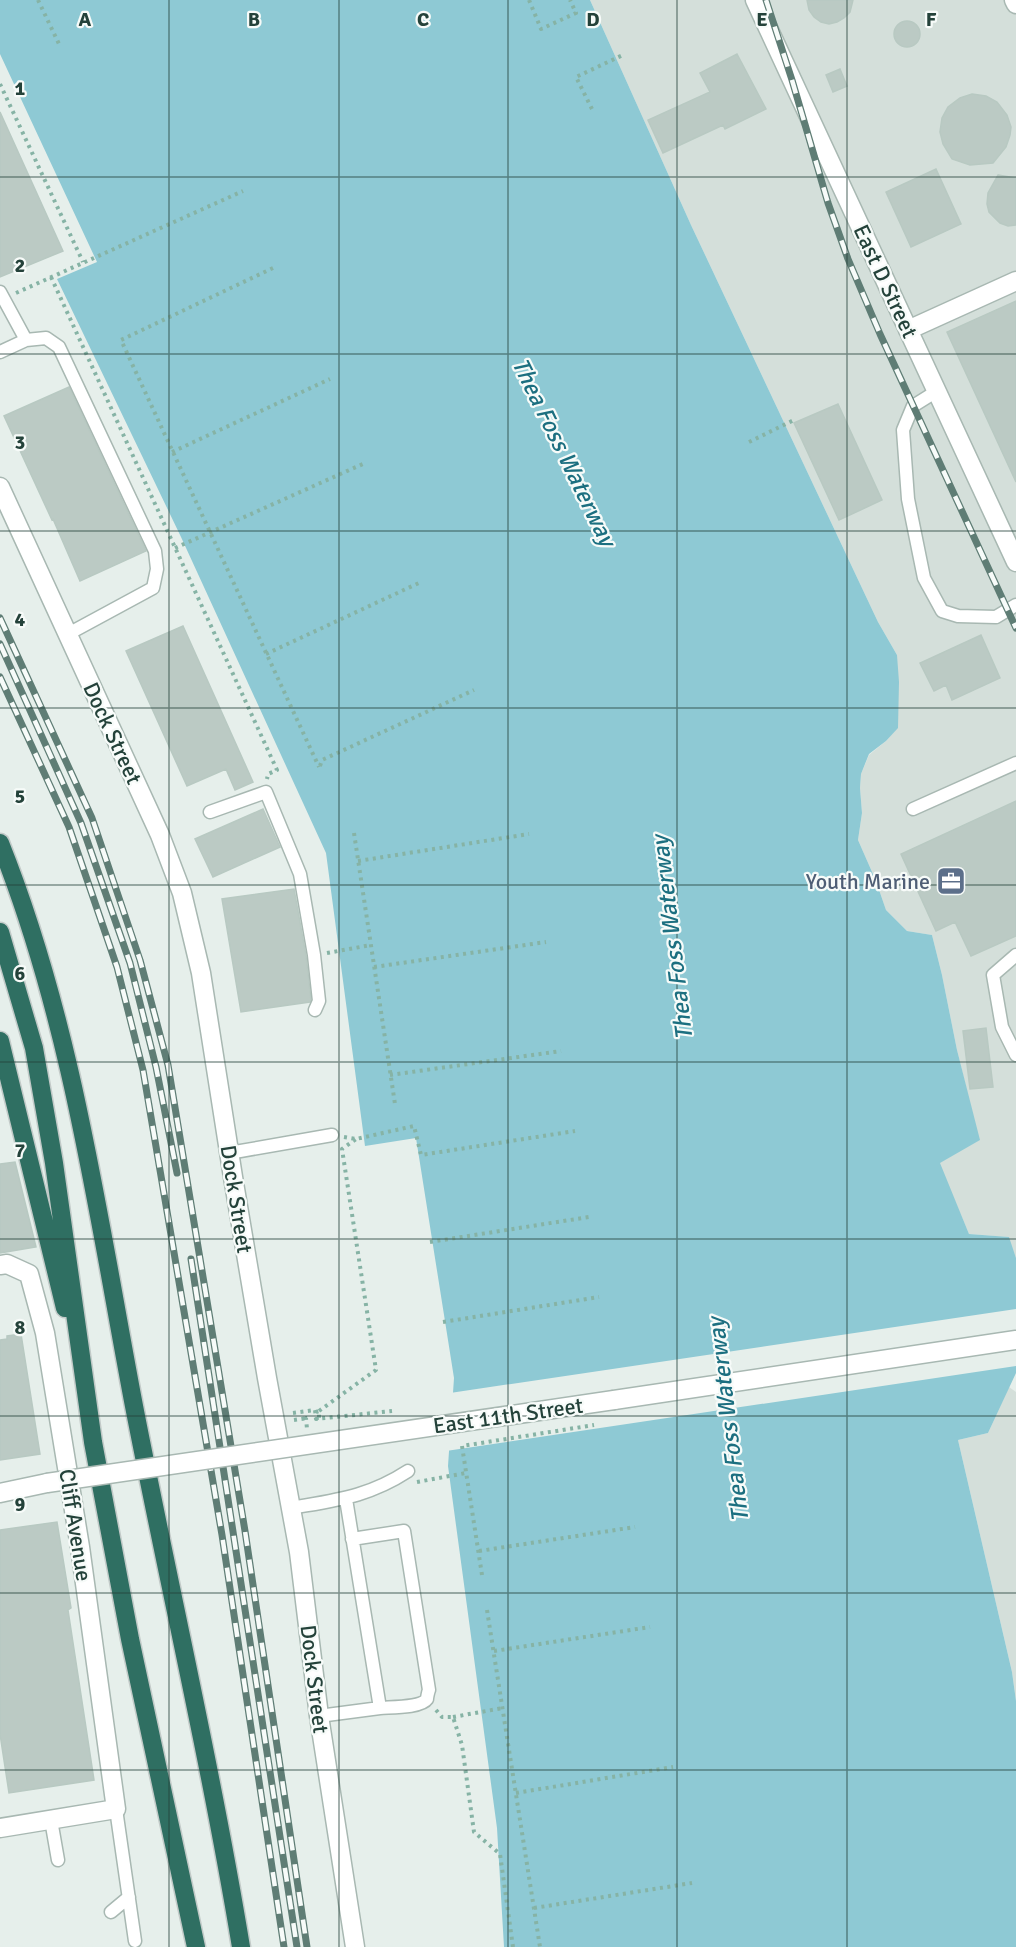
<svg xmlns="http://www.w3.org/2000/svg" width="1016" height="1947" font-family="Signika,sans-serif">
<style>
.built{fill:#d4dfda}
.water{fill:#8ec9d4}
.pier{fill:#e6efeb}
.building{fill:#bbcac4;stroke:#b8c9c2;stroke-width:1.5}
.lines{fill:none;stroke-linecap:round;stroke-linejoin:round}
.service-casing{stroke:#a8b8b2;stroke-width:15}
.minor-casing{stroke:#a8b8b2;stroke-width:21}
.tertiary-casing{stroke:#a8b8b2;stroke-width:21}
.motorway-casing{stroke:#c2cac8;stroke-width:21}
.path{stroke:#86b3a5;stroke-width:4;stroke-dasharray:3 4.5;stroke-linecap:butt}
.service{stroke:#fff;stroke-width:12}
.minor{stroke:#fff;stroke-width:18}
.tertiary{stroke:#fff;stroke-width:18}
.motorway{stroke:#2f6f62;stroke-width:18}
.rail-casing{stroke:#5f7d75;stroke-width:7}
.rail{stroke:#f7fbf9;stroke-width:4.5;stroke-dasharray:14;stroke-linecap:butt}
.tertiary-bridge-casing{stroke:#a8b8b2;stroke-width:21;stroke-linecap:butt}
.path-bridge{stroke:#86b3a5;stroke-width:4;stroke-dasharray:3 4.5;stroke-linecap:butt}
.tertiary-bridge{stroke:#fff;stroke-width:18}
.grid{fill:none;stroke:#24423a;stroke-width:1.5;stroke-opacity:0.55}
.labels{text-anchor:middle;stroke-width:4.5;stroke-linejoin:round;paint-order:stroke}
.street-label{font-size:22px;fill:#24423a;stroke:#f7fbf9}
.service-label{font-size:22px;fill:#4e5e75;stroke:#f7fbf9;text-anchor:end}
.water-label{font-size:24px;font-style:italic;fill:#1c6f80;stroke:#f7fbf9}
.grid-label{font-size:20px;text-anchor:middle;font-weight:bold;fill:#24423a;stroke:#f7fbf9;stroke-width:4.5;stroke-linejoin:round;paint-order:stroke}
</style>
<rect width="100%" height="100%" fill="#e6efeb"/>
<path class="built" d="M590 0H1016V1258L1008 1237 969 1234 939 1163 979 1140 957 1050 942 975 932 935 907 931 886 910 876 881 858 840 862 813 860 788 861 774 869 755 886 741 898 727 897 655 878 622 691 225Z
M1009 1387 1016 1392V1701L1012 1672 958 1440 988 1433Z"/>
<path class="water" d="M0 0H590L691 225 878 622 897 655 899 682 898 728 886 741 869 754 861 774 860 788 862 813 858 840 876 881 886 910 907 931 932 935 942 975 957 1050 980 1140 940 1163 969 1234 1009 1237 1016 1258V1373L988 1433 958 1440 1012 1672 1016 1701V1947H504L497 1828 448 1466 454 1378 416 1138 365 1146 326 853 181 537 57 279 97 262 0 54Z"/>
<path class="pier" d="M1016 1309V1366L446 1451 450 1393Z"/>
<path class="building" d="M807 0H853L850 12 844 18 837 22 829 24 821 22 814 17 809 10Z
M894 34a13 13 0 1 1 26 0a13 13 0 1 1-26 0Z
M737 54 766 109 725 129 723 125 663 153 648 120 710 92 700 73Z
M840 69 847 86 833 92 826 75Z
M972 94 986 96 997 102 1007 115 1011 127 1010 135 1006 147 993 163 970 165 952 159 943 144 940 132 942 118 948 107 960 98Z
M0 112 63 251 0 277Z
M936 169 961 224 911 247 886 192Z
M998 175 1016 178V225L1008 226 1000 223 989 212 987 204 988 193Z
M1016 301V482L947 332Z
M69 387 146 551 80 581 53 519 52 520 4 416Z
M838 404 882 500 839 520 794 423Z
M183 626 253 782 235 790 226 769 187 786 126 651Z
M981 635 1000 678 952 700 946 685 934 691 920 663Z
M1016 801V936L971 956 955 922 936 931 901 854Z
M263 809 280 847 213 877 195 839Z
M294 889 306 956 311 1000 310 1002 241 1012 222 899Z
M986 1028 993 1087 970 1089 963 1031Z
M15 1162 36 1247 0 1253V1164Z
M21 1334 40 1454 0 1460V1340L7 1339V1336Z
M57 1522 71 1608 68 1610 94 1780 9 1793 0 1734V1530Z"/>
<g class="lines">
<g class="service-casing">
<path id="service" d="M0 292 26 340
M0 352 26 340 46 338 59 347 155 551 157 569 153 588 68 634
M937 391 913 406 903 430 908 499 924 578 942 611 958 616 996 617 1016 605
M913 809 1016 763
M210 812 266 792 300 874 314 955 319 1001 315 1010
M1016 955 993 975 1002 1027 1016 1055
M229 1153 332 1135
M291 1508C336 1500 368 1497 408 1471
M352 1539 404 1531 429 1690C428 1692 427 1698 427 1699 421 1708 389 1707 380 1708
M319 1716 380 1708 346 1499
M116 1809 135 1941
M51 1820 58 1860
M111 1912 129 1897"/>
</g>
<g class="minor-casing">
<path id="minor" d="M755 0 1016 562
M1014 0 1016 4
M908 330 1016 281
M0 1265 7 1264 29 1274 45 1333 80 1547 116 1809 0 1828"/>
</g>
<g class="tertiary-casing">
<path id="tertiary" d="M0 487 160 835 182 893 201 973 233 1177 267 1378 299 1552 319 1716 355 1947
M614 1400 1016 1340
M0 1493 47 1483"/>
</g>
<g class="motorway-casing">
<path id="motorway" d="M0 843C72 1023 98 1217 134 1406 169 1586 211 1766 241 1947
M0 932 34 1048 54 1163 93 1442 130 1639 196 1947
M0 1041 65 1308"/>
</g>
<path class="path" d="M38 0 60 46
M529 0 541 29 576 13 570 0
M0 84 83 262
M592 109 576 77 625 54
M273 268 121 340 319 767
M51 277 277 770 268 774 267 779
M16 293 243 191
M749 442 794 420
M172 452 330 379
M175 548 365 463
M266 654 421 582
M320 766 322 760 474 690
M354 833 395 1104
M358 861 529 834
M327 953 371 945
M374 967 546 942
M390 1075 561 1051
M344 1137 356 1139 414 1126 421 1155 575 1131
M430 1242 589 1217
M443 1322 599 1297
M319 1411 376 1370 342 1149 356 1139
M293 1413 315 1410 316 1419 392 1411
M294 1420 308 1418H306L307 1429
M417 1482 466 1473
M479 1551 635 1527
M482 1575 462 1446 594 1425
M487 1610 540 1947
M494 1651 650 1627
M436 1710 442 1717H453L462 1745 474 1832 500 1854 513 1947
M453 1717 503 1708
M516 1793 673 1767
M534 1908 692 1883"/>
<use href="#service" class="service"/>
<use href="#minor" class="minor"/>
<use href="#tertiary" class="tertiary"/>
<use href="#motorway" class="motorway"/>
<g class="rail-casing">
<path id="rail" d="M766 0 792 80 828 203 848 259 880 334 1016 628
M0 618 92 818 140 960 168 1065 245 1531 307 1947
M0 644 81 823 130 963 156 1067 177 1173
M0 677 69 827 117 967 143 1070 222 1535 284 1947
M191 1259 297 1947"/>
</g>
<use href="#rail" class="rail"/>
<g class="tertiary-bridge-casing">
<path id="tertiary-bridge" d="M47 1483 614 1400"/>
</g>
<path class="path-bridge" d="M317 1420 316 1412 319 1411V1418"/>
<use href="#tertiary-bridge" class="tertiary-bridge"/>
</g>
<path class="grid" d="M169 0V1947M339 0V1947M508 0V1947M677 0V1947M847 0V1947M0 177H1016M0 354H1016M0 531H1016M0 708H1016M0 885H1016M0 1062H1016M0 1239H1016M0 1416H1016M0 1593H1016M0 1770H1016"/>
<defs>
<g id="office-square" transform="scale(1.5)"><rect x="-9" y="-9" width="18" height="18" rx="4" fill="#5c6f8a" stroke="#f7fbf9"/><path d="M-6-3h4V-5.5h4V-3h4V5H-6ZM-1-4.5V-3h2v-1.5ZM-6 0V1H6V0Z" fill="#fff"/></g>
</defs>
<g fill-rule="evenodd">
<use href="#office-square" x="951" y="881"/>
</g>
<g class="labels">
<g class="street-label">
<text transform="translate(886 281) rotate(65)" y="8">East D Street</text>
<text transform="translate(113 733) rotate(65)" y="8">Dock Street</text>
<text transform="translate(237 1199) rotate(81)" y="8">Dock Street</text>
<text transform="translate(508 1415) rotate(-8)" y="8">East 11th Street</text>
<text transform="translate(76 1525) rotate(81)" y="8">Cliff Avenue</text>
<text transform="translate(315 1679) rotate(83)" y="8">Dock Street</text>
</g>
<g class="service-label">
<text x="930" y="889">Youth Marine</text>
</g>
<g class="water-label">
<text transform="translate(564 452) rotate(64)" y="8">Thea Foss Waterway</text>
<text transform="translate(672 938) rotate(-97)" y="8">Thea Foss Waterway</text>
<text transform="translate(728 1420) rotate(-97)" y="8">Thea Foss Waterway</text>
</g>
</g>
<g class="grid-label">
<text x="85" y="26">A</text>
<text x="254" y="26">B</text>
<text x="423" y="26">C</text>
<text x="593" y="26">D</text>
<text x="762" y="26">E</text>
<text x="931" y="26">F</text>
<text x="20" y="95">1</text>
<text x="20" y="272">2</text>
<text x="20" y="449">3</text>
<text x="20" y="626">4</text>
<text x="20" y="803">5</text>
<text x="20" y="980">6</text>
<text x="20" y="1157">7</text>
<text x="20" y="1334">8</text>
<text x="20" y="1511">9</text>
</g>
</svg>
